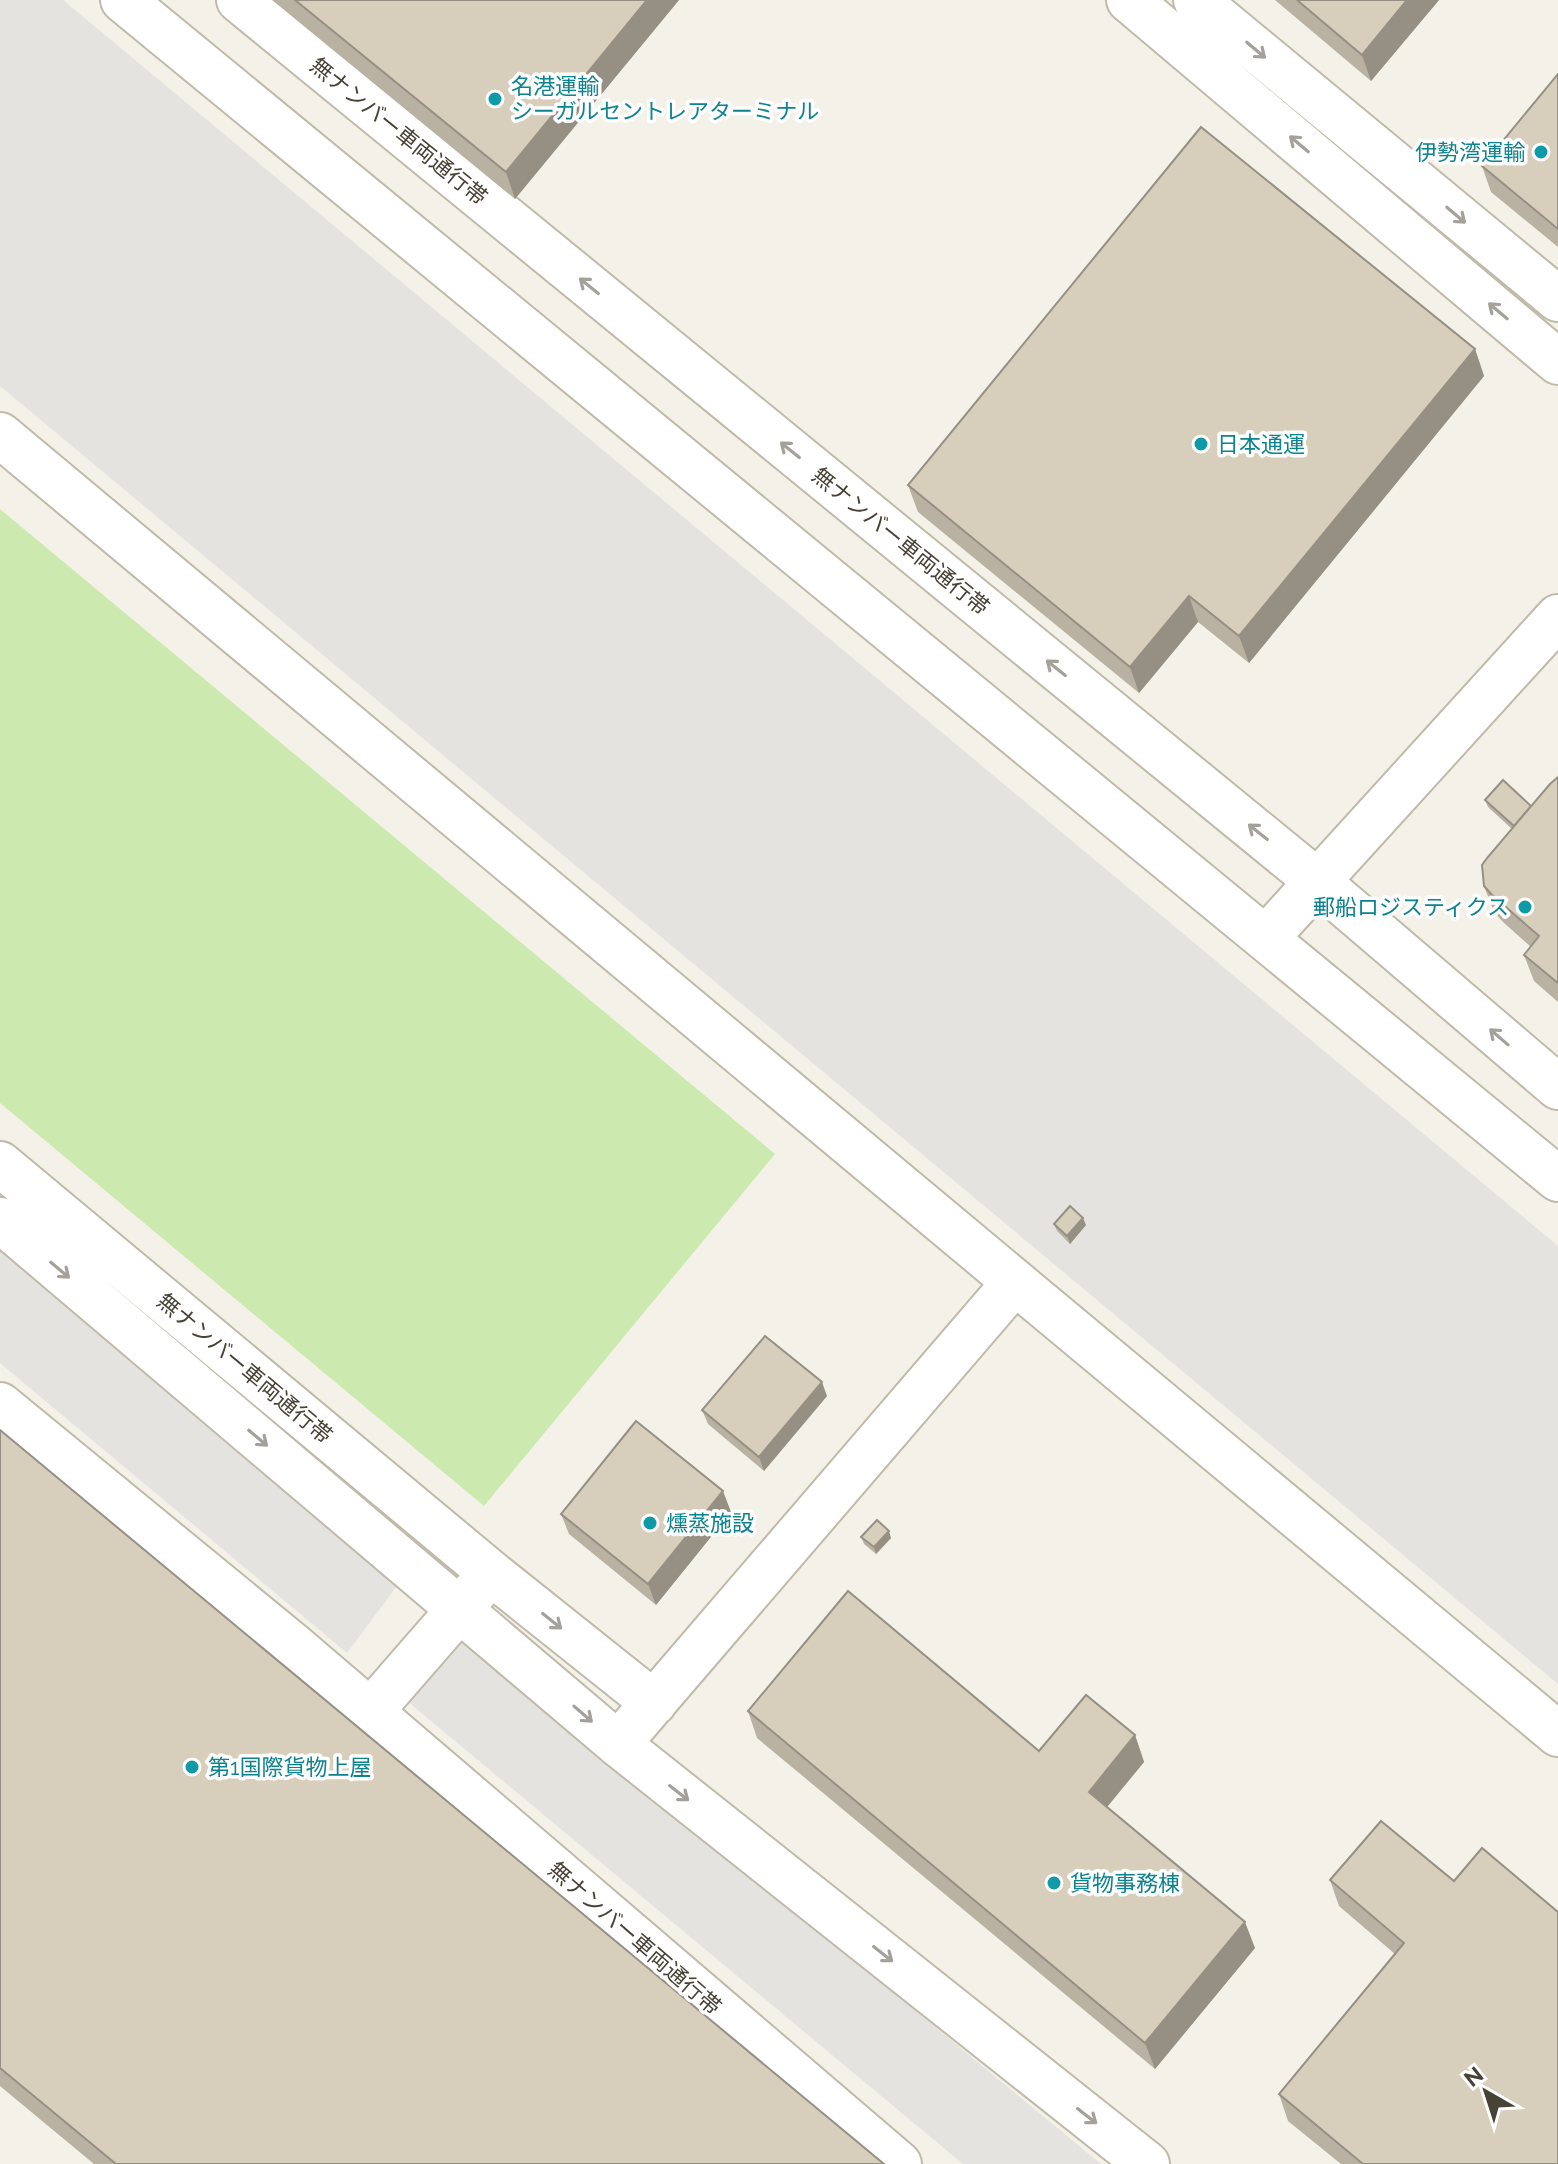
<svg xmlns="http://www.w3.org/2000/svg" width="1558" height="2164" font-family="Raleway,'Noto Sans JP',sans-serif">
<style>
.grass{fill:#cceaaf}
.parking{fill:#e5e3df}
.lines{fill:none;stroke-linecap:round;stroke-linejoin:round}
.minor-casing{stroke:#c0baaa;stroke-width:48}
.minor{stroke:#fff;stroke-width:44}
.wall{fill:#b9b1a2}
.shaded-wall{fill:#969084}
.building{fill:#d7cebc;stroke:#969084;stroke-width:2}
.oneway{stroke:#a4a09a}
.culture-dot{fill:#0f9aa8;stroke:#fff;stroke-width:3}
.labels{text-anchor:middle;stroke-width:7;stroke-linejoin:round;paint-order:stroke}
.culture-label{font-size:22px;fill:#0d838f;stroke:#fff;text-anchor:start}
.street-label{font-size:22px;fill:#484236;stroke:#fff}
</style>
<rect width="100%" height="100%" fill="#f4f1e8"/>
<path class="grass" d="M0 509 775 1154 484 1506 0 1103Z"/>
<path class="parking" d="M0 0H63L1558 1246V1684L0 386Z
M0 1251 400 1582 347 1653 0 1363Z
M455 1630 1101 2164H963L401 1696Z"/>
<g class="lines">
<g class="minor-casing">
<path id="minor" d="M123 0 1558 1179
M239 0 1318 882 1558 1087
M1129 0 1558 362
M1196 0 1558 299
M0 435 1015 1282 618 1744
M1266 938 1558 617
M0 1164 491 1573 370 1712
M0 1220 618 1744 1147 2164
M1015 1282 1558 1734
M0 1405 295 1647 899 2164
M491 1573 654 1703"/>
</g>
<use href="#minor" class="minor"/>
</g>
<path class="wall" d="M272 0H679L515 199Z
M1275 0H1439L1371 81Z
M1558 74V247L1491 192 1482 166Z
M1475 349 1484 376 1249 663 1198 622 1139 693 918 512 908 485Z
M1558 777V1002L1534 981 1524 955 1531 947 1503 922 1494 912 1484 886 1512 829 1488 807 1485 800 1531 806Z
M1054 1224 1086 1225 1070 1244 1057 1231Z
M827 1396 764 1471 708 1424 702 1410Z
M0 1430 884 2164H94L0 2086Z
M731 1512 656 1605 569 1534 561 1514Z
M861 1537 891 1538 876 1554 864 1544Z
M748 1711 1039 1751 1135 1735 1144 1762 1107 1807 1255 1948 1155 2069 757 1738Z
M1381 1821 1558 2164H1341L1288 2121 1279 2094 1395 1954 1339 1906 1330 1880Z"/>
<path class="shaded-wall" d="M647 0H679L515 199 506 172Z
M1407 0H1439L1371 81 1362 55Z
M1475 349 1484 376 1249 663 1239 636Z
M1189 596 1198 622 1139 693 1130 667Z
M1083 1218 1086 1225 1070 1244 1067 1236Z
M822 1382 827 1396 764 1471 759 1457Z
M723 1491 731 1512 656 1605 648 1584Z
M889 1531 891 1538 876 1554 874 1547Z
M1135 1735 1144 1762 1098 1818 1089 1792Z
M1245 1922 1255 1948 1155 2069 1145 2043Z"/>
<path class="building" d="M295 0H647L506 172Z
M1297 0H1407L1362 55Z
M1558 74V229L1482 166Z
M1201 127 1475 349 1239 636 1189 596 1130 667 908 485Z
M1558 777V983L1524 955 1539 936 1493 896 1484 886 1482 865 1487 858 1550 784Z
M1503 780 1531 806 1514 826 1485 800Z
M1070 1206 1083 1218 1067 1236 1054 1224Z
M765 1336 822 1382 759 1457 702 1410Z
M636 1421 723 1491 648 1584 561 1514Z
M0 1430 884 2164H116L0 2068Z
M877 1520 889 1531 874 1547 861 1537Z
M848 1591 1039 1751 1086 1695 1135 1735 1089 1792 1245 1922 1145 2043 748 1711Z
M1381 1821 1454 1881 1482 1848 1558 1912V2164H1363L1279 2094 1404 1943 1330 1880Z"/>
<defs><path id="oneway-shaft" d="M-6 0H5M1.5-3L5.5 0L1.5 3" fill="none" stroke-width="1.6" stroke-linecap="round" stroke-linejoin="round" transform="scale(2)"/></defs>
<g class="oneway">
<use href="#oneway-shaft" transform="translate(1256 50) rotate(40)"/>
<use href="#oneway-shaft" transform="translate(1299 144) rotate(-140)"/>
<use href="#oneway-shaft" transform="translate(1456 215) rotate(40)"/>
<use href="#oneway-shaft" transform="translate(589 286) rotate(-141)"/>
<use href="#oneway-shaft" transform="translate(1498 311) rotate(-140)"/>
<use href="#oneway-shaft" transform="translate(790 450) rotate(-141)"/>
<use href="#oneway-shaft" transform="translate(1056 668) rotate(-141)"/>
<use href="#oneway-shaft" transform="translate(1258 832) rotate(-141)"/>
<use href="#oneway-shaft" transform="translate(1499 1037) rotate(-139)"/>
<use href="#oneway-shaft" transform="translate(60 1270) rotate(40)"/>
<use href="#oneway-shaft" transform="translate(258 1438) rotate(40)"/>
<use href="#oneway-shaft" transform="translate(552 1621) rotate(39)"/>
<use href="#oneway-shaft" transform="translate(583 1714) rotate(41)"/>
<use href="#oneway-shaft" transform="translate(679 1793) rotate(38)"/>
<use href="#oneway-shaft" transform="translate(883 1954) rotate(38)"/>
<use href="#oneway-shaft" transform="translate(1087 2116) rotate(38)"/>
</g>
<g class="culture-dot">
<circle cx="495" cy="99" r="8"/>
<circle cx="1541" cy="152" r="8"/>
<circle cx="1201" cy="444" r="8"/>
<circle cx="1525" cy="907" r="8"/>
<circle cx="650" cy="1523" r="8"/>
<circle cx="192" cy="1767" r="8"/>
<circle cx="1054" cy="1883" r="8"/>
</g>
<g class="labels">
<g class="culture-label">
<text x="511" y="94">名港運輸<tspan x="511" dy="25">シーガルセントレアターミナル</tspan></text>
<text x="1525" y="160" text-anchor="end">伊勢湾運輸</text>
<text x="1217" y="452">日本通運</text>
<text x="1509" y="915" text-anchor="end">郵船ロジスティクス</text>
<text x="666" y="1531">燻蒸施設</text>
<text x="208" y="1775">第1国際貨物上屋</text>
<text x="1070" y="1891">貨物事務棟</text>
</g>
<g class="street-label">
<text transform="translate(399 131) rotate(39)" y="8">無ナンバー車両通行帯</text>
<text transform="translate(901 541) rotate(39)" y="8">無ナンバー車両通行帯</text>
<text transform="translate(245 1368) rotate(40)" y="8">無ナンバー車両通行帯</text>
<text transform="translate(635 1938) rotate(41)" y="8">無ナンバー車両通行帯</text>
</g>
</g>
<g transform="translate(1486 2092) rotate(321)" stroke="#ffffff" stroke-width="6" paint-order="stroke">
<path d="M0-6L14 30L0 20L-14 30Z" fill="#484236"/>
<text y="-12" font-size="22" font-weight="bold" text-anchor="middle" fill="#484236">N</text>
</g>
</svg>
